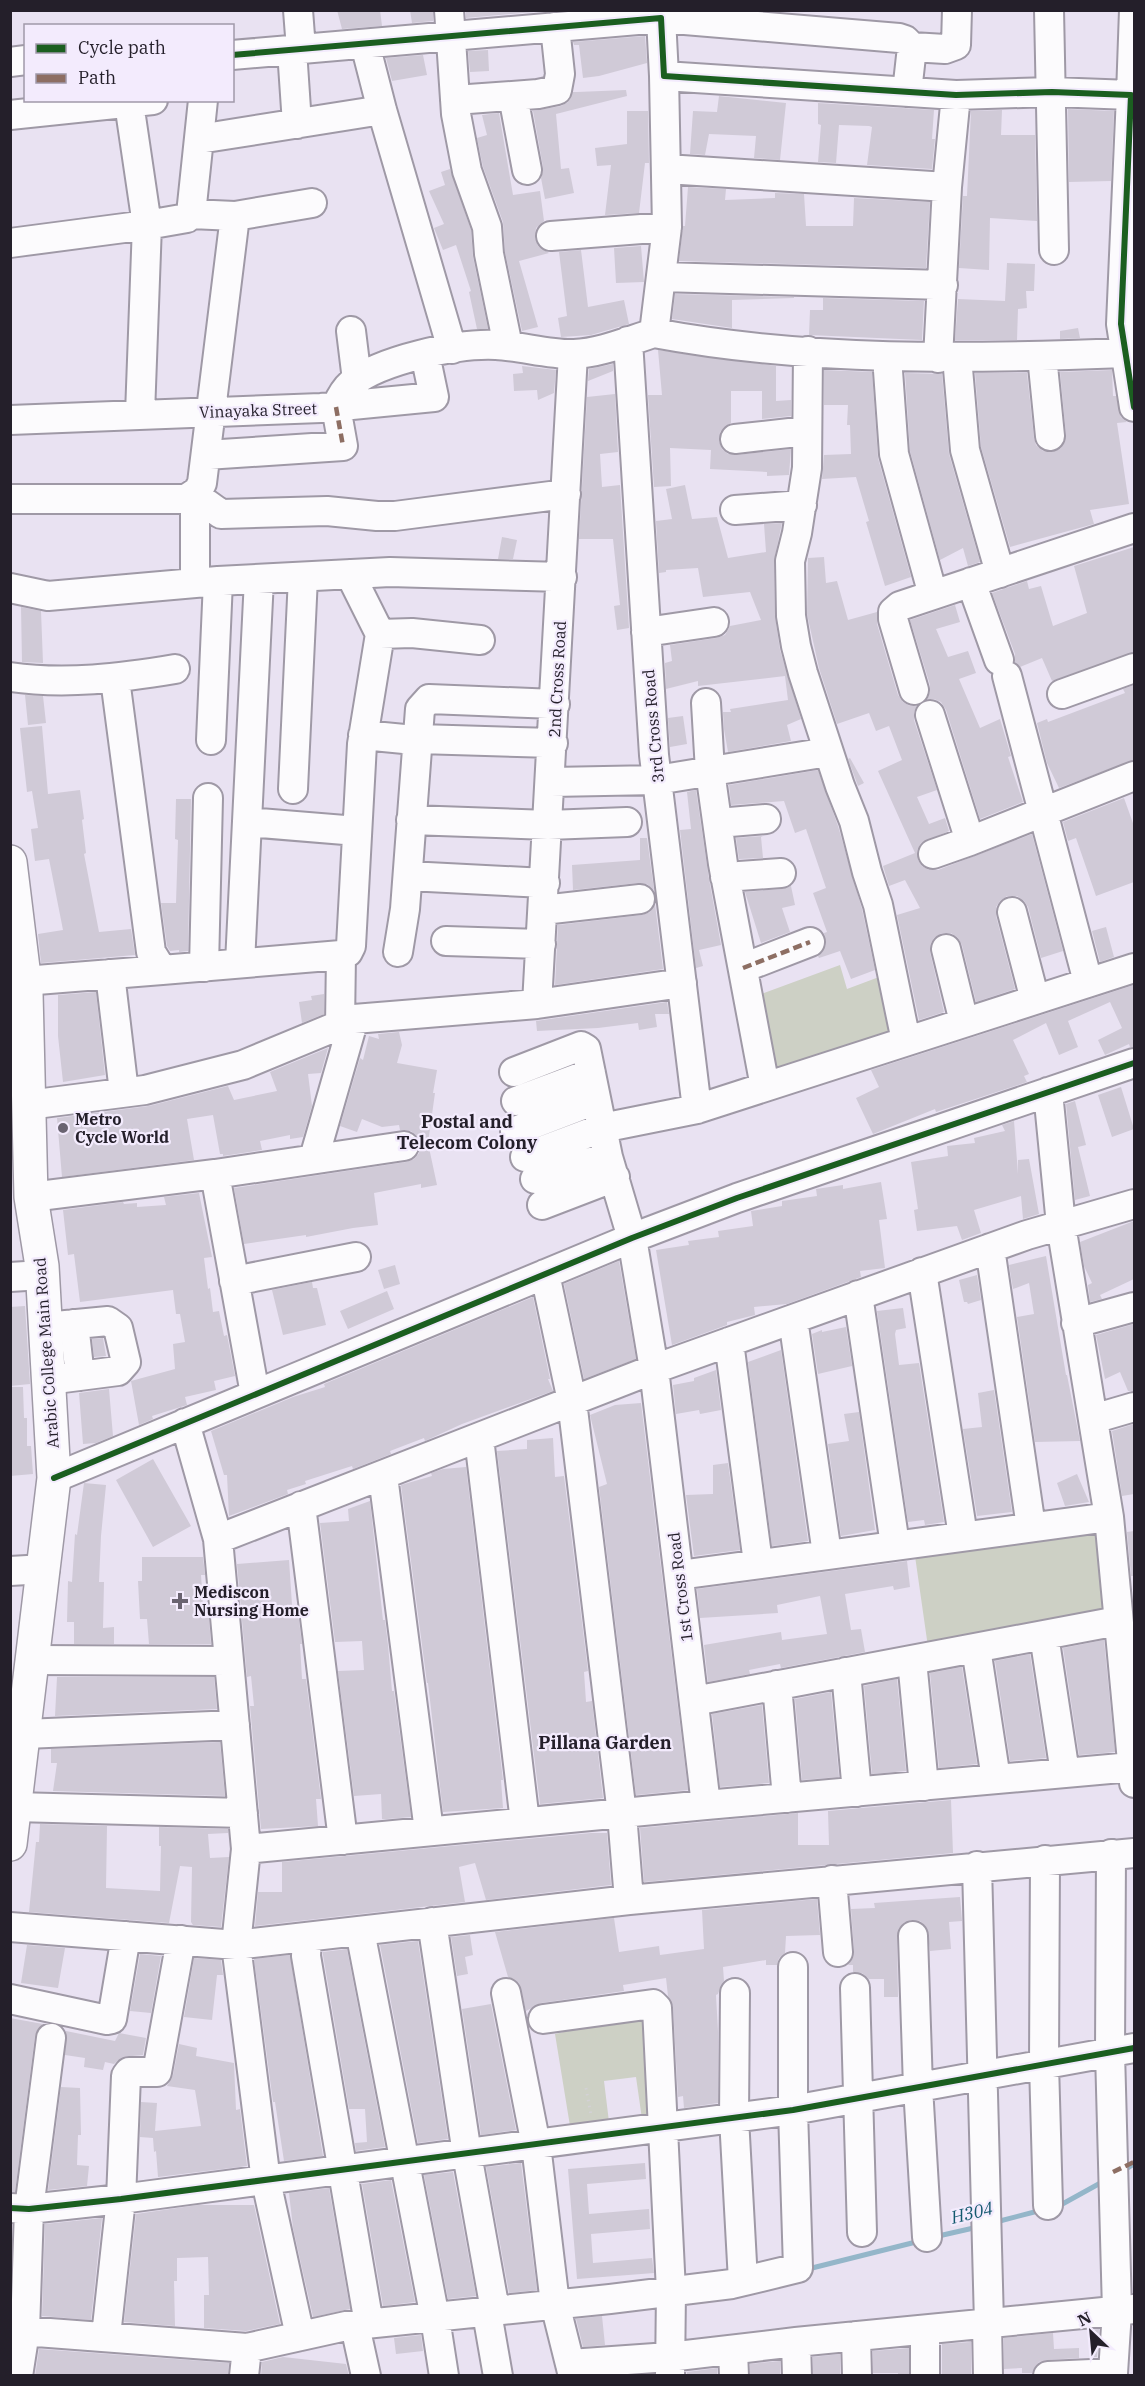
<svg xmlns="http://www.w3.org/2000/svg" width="1145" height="2386" font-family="'IBM Plex Serif',serif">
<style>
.green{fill:#cdd0c5}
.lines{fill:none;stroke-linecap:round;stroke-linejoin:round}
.stream{stroke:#94b6c9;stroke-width:5}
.building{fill:#d0cad7}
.minor-casing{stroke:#9f99a6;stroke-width:32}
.major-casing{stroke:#9f99a6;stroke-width:36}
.path{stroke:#d3d1d5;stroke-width:3;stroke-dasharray:1.5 4.5;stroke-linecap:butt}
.minor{stroke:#fcfbfd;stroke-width:28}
.major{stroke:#fcfbfd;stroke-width:33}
.quiet{stroke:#8d6e63;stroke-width:4.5;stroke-dasharray:9 4.5;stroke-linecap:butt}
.cycleway-casing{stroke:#f3ebfd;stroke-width:10}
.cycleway{stroke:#1b5e20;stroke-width:6}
.poi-dot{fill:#696370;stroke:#f3ebfd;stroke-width:2}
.labels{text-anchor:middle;stroke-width:4.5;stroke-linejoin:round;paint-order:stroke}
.street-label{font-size:16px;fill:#241f2a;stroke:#f3ebfd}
.poi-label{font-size:16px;font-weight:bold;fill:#241f2a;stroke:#f3ebfd;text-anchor:start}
.neighbourhood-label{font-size:18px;font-weight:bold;fill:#241f2a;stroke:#f3ebfd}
.water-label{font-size:18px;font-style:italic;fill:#13586e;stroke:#f3ebfd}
</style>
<rect width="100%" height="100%" fill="#e9e2f2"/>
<path class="green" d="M840 965 847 989 887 974 897 1033 770 1075 756 996Z
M1095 1522 1110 1621 928 1647 914 1549Z
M648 2013 657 2117 642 2119 636 2077 604 2081 609 2122 570 2126 555 2034Z"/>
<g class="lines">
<path class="stream" d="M1123 2171 1134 2164
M1057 2207 1104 2181
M996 2222 1042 2210
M934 2237 978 2227
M808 2269 920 2241"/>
</g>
<path class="building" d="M337 10H380L382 26 342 29Z
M410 10H433V21L412 23Z
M466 10H534V12L466 18Z
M645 36 647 63 599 76 583 78 579 45H574L573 42Z
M488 50 489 71 470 72 468 51Z
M423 55 427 75 392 81 386 58Z
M626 90 627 96 556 114 561 169 569 168 574 193 545 199 541 178 543 167 533 111 561 106 568 102 573 92H577Z
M719 96 786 103 780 160 754 158 756 136 709 134 705 155 690 154 693 111 717 112Z
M818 103 934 110 932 139H935L932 169 867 165 872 127 869 126 839 125 836 163 818 162 821 125 818 124Z
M1068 109 1114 111 1111 181 1069 182Z
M1002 110 1001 135H1035L1037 221 990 218 989 270 959 268 963 196H967L971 111Z
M627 111H648L649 163H645L639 213 605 215 611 165 597 166 595 148 627 144Z
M499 113 513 195 540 191 544 221 536 228 535 238 538 246 549 253 519 261 538 327 522 331 505 252 503 222 483 167 477 138 487 135 482 115Z
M450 169 471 230 473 257 488 329H477L469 292 471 291 456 245 443 250 434 228 444 224 429 191 445 185 441 172Z
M688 187 726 189 725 200 775 198V193L804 194 806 226H853L854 198 930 202 926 268 679 261 683 226H685Z
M641 246 644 282 616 283 614 248Z
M581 250 588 307 624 300 629 324 591 335 561 337 558 318 567 316 559 252Z
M1007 263 1035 264 1034 291H1026L1027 308 1018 309 1017 340H955L958 299 1005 301Z
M675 294 794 297V298L732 300V328L672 319Z
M823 298 924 301 922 340 809 335 810 310H823Z
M1078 328 1080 338 1060 339V331Z
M658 350 776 366V401L791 400V416L762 419V391H731V423L720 432 719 441 722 449 728 454 736 455 791 449 789 475 767 476V472L710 469 711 450 670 448 671 486 654 487 648 396V395H662Z
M613 364V371L588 381 589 369Z
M522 366 556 370 554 393 538 400 537 390 514 391 513 374 523 373Z
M824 370 872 372 878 458 911 577 885 586 866 522 869 521 856 477 822 479 824 455 851 454 850 425H847L848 405H824Z
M1112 370 1113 396H1116L1121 417 1127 422 1117 423 1129 504 1090 510 1094 524 1010 547 981 447 975 373H1027L1034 438 1036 445 1043 451 1051 452 1060 449 1065 442 1066 435 1060 372Z
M905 373 942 374 949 454 980 562 968 566 963 548 940 560 910 451Z
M615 394 618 452 600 454 602 487 620 485 629 628 617 630 614 606 620 605 613 539H579L587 397Z
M685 485 692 519 717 517 728 558 766 552 764 524 782 523 774 561 775 616 780 650 801 719 787 725 791 741 728 752 724 729 723 712H731L730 709 788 700 785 676 698 686V681L666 689 665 663 672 661 670 645 716 638 725 635 730 626 761 620 750 592 703 597 698 568 666 570V572L659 573 656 521 672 519 666 489Z
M502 537 517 540 513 559H498Z
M1134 547V652L1052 681 1042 658 1020 667 1015 662V654L992 593 1027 581 1029 589 1041 586 1053 626 1087 613 1074 566Z
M824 557 826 583 837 581 848 620 877 612V624L898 695 903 702 910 706H917L914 712V720L937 790 917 797 929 824 945 818 949 831 921 843 917 850 918 860 922 866 929 870H938L1032 834 1063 951 1041 958 1028 907 1024 901 1017 896H1007L1000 901 996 907V916L1015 989 976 1002 962 945 958 938 951 933H942L934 938 930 945V952L944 1012 919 1020 897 915 920 908 905 880 889 886 883 866 915 853 878 771 902 760 889 726 876 731 869 713 837 724 819 668 807 614 808 558Z
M955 605 960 622 936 629 948 657 968 651 976 673 959 679 980 728 1000 719 1011 756 1008 757 1023 802 980 819 946 710 941 702 934 699H927L930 693V685L910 620Z
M21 607 41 611 43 663 22 662Z
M1134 685V760L1059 788 1047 763 1037 723 1047 719 1048 722 1125 693 1123 689Z
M25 695 43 696 46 723 28 725Z
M683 716 687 744 670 747 668 718Z
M42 726 48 794 80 790 84 819 82 820 86 853 84 854 99 932 131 929 135 955 41 963 38 934 63 930 49 859 35 861 31 829 38 828 32 791 27 792 20 728Z
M850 758 864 783 858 786 848 759Z
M818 770 838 826 862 909 875 970 851 979 840 951 819 958 818 956 826 945 824 933 827 932 813 893 826 888 806 829 795 833 784 801 731 805 729 785Z
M696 790 709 879 721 945 699 950 703 966 696 968 680 830 691 829 687 792Z
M1124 798 1134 826V882L1096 896 1076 838 1068 841 1063 822Z
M176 799H191L188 951 179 952V950L170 951 167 946 161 903H176L178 840 175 839Z
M763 836 761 837 763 858 739 859 736 838Z
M640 838H647L654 890 647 884 638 883 573 890 572 865 640 860Z
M791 886 795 905 782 908 790 932 761 943 745 892 782 889Z
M655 904 663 969 555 985 558 925 642 915 650 912Z
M1106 927 1114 957 1100 962 1092 931Z
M1134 985V1047H1130L1129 1044 1105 1055 1098 1040 1122 1028 1110 1002 1068 1021 1078 1047 1059 1055 1046 1023 1013 1040 1029 1074 1024 1076 1027 1082 936 1112 935 1109 873 1134 856 1098 879 1087 871 1070Z
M96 992 105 1075 63 1082 58 1036V995Z
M324 994V1014L302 1023 299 1002 312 1000 311 996Z
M667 1002 669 1014H655L657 1027 639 1030 638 1023 598 1028 537 1031 536 1021Z
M399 1032 402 1045 397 1063 437 1070 433 1093H435L428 1143 437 1185 421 1188V1184L374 1193 378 1225 353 1228 306 1237V1235L244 1244 234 1188 406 1162 414 1159 419 1153 420 1144H423L411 1131 400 1130 399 1125 382 1127 362 1119 357 1132 340 1126 360 1058 363 1060 369 1036 379 1039 378 1034Z
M328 1048 321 1073 308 1074 312 1106 303 1137 290 1139V1135L260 1141 262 1150 223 1156V1154H220L213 1115 187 1119 194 1160 62 1177 57 1118 149 1106 228 1086 234 1100 277 1091 270 1072Z
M1121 1087 1134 1129 1112 1137 1098 1095Z
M1075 1101 1086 1145 1078 1147 1090 1196 1075 1200 1066 1104Z
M1014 1121 1018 1174V1160L1029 1159 1039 1214 1023 1219 1021 1196 974 1210 981 1233 962 1240 957 1226 917 1231 914 1210 918 1209 911 1162 948 1156 947 1146 975 1143 974 1138 1005 1131 1002 1125Z
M881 1182 887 1219 879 1220 885 1268 860 1271 861 1277 787 1304 754 1307 755 1315 727 1322V1325L672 1345 656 1250 689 1245 688 1241 719 1237 718 1231 753 1226 751 1211 782 1206V1201L817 1196 816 1189 843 1185V1189Z
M199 1193 212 1257 204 1258 208 1289 210 1288 213 1312 219 1311 224 1336 227 1335 235 1376 214 1381 216 1390 185 1397 187 1405 152 1416 153 1419 139 1425 131 1381 175 1369 173 1344 185 1342 180 1314H176L173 1290 80 1302 74 1254 68 1255 63 1210 123 1202 124 1204 137 1203V1207L166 1205 164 1197Z
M1134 1221V1279L1100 1295 1102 1299 1090 1302 1088 1285 1092 1283 1084 1266 1080 1242Z
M1046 1256 1066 1375H1067L1080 1441 1035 1442 1017 1317 1034 1314 1029 1283 1013 1289 1009 1265Z
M619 1261 636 1359 584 1379 564 1284Z
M395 1265 400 1284 384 1289 378 1270Z
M977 1275 981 1300 968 1304 967 1302H964L959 1280Z
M312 1282 313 1288H317L326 1325 283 1335 272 1290Z
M387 1291 394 1309 348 1329 340 1311Z
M533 1297 550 1379H548L553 1391 462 1424 425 1441 424 1438 390 1451 391 1454 353 1469 352 1466 305 1481 306 1484 287 1490 288 1494 229 1516 227 1475H224L211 1431 293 1397 325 1387 324 1384Z
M25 1306 30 1384 10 1386V1307Z
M903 1308 906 1328 896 1330 895 1334 899 1365 919 1363 944 1522 925 1525 924 1520 908 1522 877 1311Z
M1134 1324V1391H1128L1120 1372 1105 1379 1096 1335Z
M846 1327 852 1366 818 1374 812 1334 822 1330V1332Z
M103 1338 106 1356 94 1357 92 1339Z
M781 1350 808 1541 772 1546 748 1362Z
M716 1370 721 1410 700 1414 699 1410 676 1414 673 1385 694 1381V1378Z
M10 1387H23L24 1418H27V1446H31L33 1474 10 1476Z
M109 1389 113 1436 96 1443 83 1444 79 1393Z
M994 1390 1012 1512 977 1516 963 1429 982 1427 978 1393Z
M641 1403 688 1790 636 1795 599 1487 607 1484 590 1415 615 1405Z
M859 1412 875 1530 841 1536 828 1444 849 1441 844 1414Z
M1134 1424V1494L1122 1496 1112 1431Z
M553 1438 555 1477 564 1476 588 1671 584 1672 586 1702 592 1701 603 1798 540 1804 497 1451 527 1449V1440Z
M153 1459 191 1526 153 1547 116 1480Z
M728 1463 740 1550 694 1556 686 1495 713 1494V1465Z
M466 1467 503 1780H501L503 1808 443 1812 428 1683H427L401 1485 432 1476 431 1473 443 1469Z
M1077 1474 1089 1502 1065 1506 1057 1483Z
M84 1483 106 1485 101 1536 99 1582H104L103 1628 114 1627V1644H74V1622H67L68 1581 72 1582 75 1534 77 1535Z
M370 1501 383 1620H385L388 1645 392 1691H394L411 1817 387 1819H382L381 1794 354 1796 338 1671 364 1670 362 1641 335 1642 320 1523 349 1521 348 1509Z
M1134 1531V1576H1131L1127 1532Z
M142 1557H203L205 1575H201L204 1618H209L211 1644H149L147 1619H140L138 1581H142Z
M289 1560 292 1605H297L302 1644H300L302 1679H306L321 1799H316L318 1826 261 1829 250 1706H254L251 1676 247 1677 237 1564Z
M907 1561 910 1587 894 1590 893 1586 845 1594 851 1630 861 1629 865 1652 781 1668 780 1664 749 1670 750 1674 708 1682 704 1645 781 1632 782 1640 827 1634 820 1596 777 1605 778 1613 700 1618 697 1589Z
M1104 1640 1115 1752 1079 1755 1063 1648Z
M1030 1654 1046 1758 1010 1761 995 1661Z
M962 1667 977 1764 939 1768 930 1673Z
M57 1677H214L217 1709 55 1716Z
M897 1679 906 1771 872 1774 864 1686Z
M831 1692 839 1777 802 1780 795 1699Z
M762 1705 769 1783 720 1787 712 1714Z
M220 1742 225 1796 53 1791 57 1763H51V1749Z
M951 1800 953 1853 644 1882 640 1828 798 1813V1845H829L828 1811Z
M40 1824 107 1826 106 1888 160 1891 161 1846H159V1827L228 1829V1833L208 1834 210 1858 229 1857 221 1927 193 1925 191 1922 192 1867 180 1866 169 1923 29 1912 36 1842H39Z
M591 1833H607L611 1885 486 1900 475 1863 459 1867 465 1902 255 1926 258 1892H282V1862Z
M960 1897 962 1921 949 1922 951 1949 930 1951 927 1928 920 1921 913 1920 905 1922 899 1928 897 1937 898 1997H884V1979H869L862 1973 853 1972V1965H848L853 1958 854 1951 851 1909 875 1908 874 1903Z
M817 1899 820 1935 786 1936 785 1953 779 1958 777 1965H766V1960L723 1967 724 1981 721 1985 718 1994 716 1995 718 2031V2103L684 2108 683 2096 678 2097 673 2007 668 1996 666 1978 623 1985 624 1991 541 2003 526 2011 519 1983 508 1977 495 1932 614 1918 619 1952 659 1946 660 1955 704 1949 702 1910Z
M470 1935 473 1955 465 1957 468 1974 457 1976 451 1937Z
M418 1941 448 2139 418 2143 380 1945Z
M27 1945 65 1948 58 1988 21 1983Z
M347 1949 385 2147 356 2151 355 2143 367 2142 365 2109H349L323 1955V1952Z
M140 1954 161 1956 151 2013 130 2011Z
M290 1955 323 2156 284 2161 275 2102H273L254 1959Z
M194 1958 221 1960 223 1975H217L212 2020 184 2017Z
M491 2004 516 2130 481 2135 462 2009Z
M10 2018 43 2024 38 2029 35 2036 15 2192H10Z
M66 2031 115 2041 119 2033 146 2038 143 2055 122 2057 114 2064 105 2062 103 2070 84 2067 85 2058 65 2055Z
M179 2044 197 2048 196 2056 234 2063 236 2110 240 2109 247 2166 158 2177 156 2151 154 2152 153 2138 140 2137 141 2102 157 2103 155 2131 201 2126 195 2090 167 2086 173 2075Z
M61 2087 80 2088 81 2135H78L77 2165 89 2166 87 2186 48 2190Z
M521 2163 537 2290 509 2293 486 2167Z
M645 2163 646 2179 587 2184 589 2214 649 2209 650 2229 591 2234 593 2263 652 2258 654 2273 577 2279 568 2169Z
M453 2172 476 2296 448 2299 424 2175Z
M391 2180 415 2302 383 2306 362 2184Z
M329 2188 350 2309 313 2317 293 2228 289 2193Z
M198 2205H254L280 2324 246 2331 204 2328V2295H209L208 2257 177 2258V2281H174L175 2326 124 2322 136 2214Z
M102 2218 91 2320 42 2316 45 2224Z
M602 2316 605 2345 583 2347 576 2319Z
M1099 2329 1097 2357H1092L1091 2330Z
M1053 2333 1054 2349 1079 2348V2358L1047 2360 1039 2362 1032 2373H1022V2368L1004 2369V2338Z
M421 2335 423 2351 396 2354 394 2338Z
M971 2342V2376H942V2344Z
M909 2348V2376H898V2373H873V2351Z
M39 2349 229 2363 228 2376H35Z
M840 2354V2376H813V2357Z
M283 2357 346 2364 349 2376H261L262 2362Z
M780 2361V2376H750V2364Z
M717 2368V2376H687V2372Z"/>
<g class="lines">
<g class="minor-casing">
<path id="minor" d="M298 10 301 49
M449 10 456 114 467 171 487 227 489 254 508 346
M660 10 661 18 899 38 905 40 912 47
M1049 10 1054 250
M365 44 382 110 452 349
M292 50 297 124
M232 55 661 18 664 76 956 95 1052 92 1131 95 1121 324 1134 407
M10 62 26 60
M907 92 912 47 945 49 956 45 957 10
M1131 95 1134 10
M513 96 527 170
M455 100 538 94 557 90 560 74 555 27
M129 103 147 225 140 414
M10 115 153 100
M199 139 382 110
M666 169 947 187 938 358
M947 187 956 95
M235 216 312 203
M551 236 667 227
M10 243 147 225 187 218 191 214 203 100
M661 277 943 285
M351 331 357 380
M654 333C809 362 968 359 1126 353L1134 350
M628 341 654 755 697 1109
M808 351 807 468 797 533 790 561 791 616 796 646 803 673 840 786 854 821 867 872 878 905 906 1041
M1042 356 1050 436
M887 357 894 454 933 595
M957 357 965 450 1000 573
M336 407C340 398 344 390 351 384 380 360 458 343 496 345 520 346 551 355 574 354 601 353 628 341 654 333L667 227 664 76
M10 420 321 408 434 397 425 354
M735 439 807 431
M206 455 343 446 336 407
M10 499H186L207 504 221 514 327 511 377 516H395L566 494
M186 499 198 491 202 483 235 216 191 214
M735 510 802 505
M350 574 380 634 412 633 480 640
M971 582 999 660
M195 583V500
M10 588 48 596 218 581 390 572 562 577
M646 632 714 622
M1007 676 1088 982
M10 677C66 685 121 678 175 669
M914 690 893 619V612L900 606 1134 528
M1062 694 1134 668
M706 703 710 771 723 864 765 1087
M930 715 970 841 1134 776
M363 735 404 739 418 745
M419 739 553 743
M211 740 218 581
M551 782 657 780 828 752
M293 789 303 577
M411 820 548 825 627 822
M247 822 357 831
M718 823 766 819
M933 854 970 841
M408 876 545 883
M725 877 781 873
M543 910 640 899
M1012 912 1035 1000
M446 941 541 944
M946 949 964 1022
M398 952 405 909 420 709 429 699 555 704
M240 963 259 579
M204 967 208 798
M743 968 810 942
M162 970 341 955 348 952 351 946 362 744 380 634
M110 974 124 1092
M24 981 162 970 151 952 115 679
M537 1004 573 354
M340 1025 341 955
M514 1072 581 1046 586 1049 608 1157 632 1238 654 1369 706 1805
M1048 1092 1061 1225 1109 1517 1121 1644
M516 1101 591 1073
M28 1105 145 1090 243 1065 354 1019
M515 1131 596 1100
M525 1157 602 1128 697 1109 1134 968
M314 1158 354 1019 537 1004 682 983
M535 1179 608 1157
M31 1197 215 1174
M542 1205 615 1177
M990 1248 1031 1527
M922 1272 963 1536
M545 1274 572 1401 622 1814 629 1900
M10 1277 42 1275
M234 1281 356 1257
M858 1295 895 1545
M793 1319 827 1554
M1076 1323 1134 1307
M74 1324 80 1376
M45 1327 108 1321 118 1328 126 1362 118 1371 48 1380
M729 1342 758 1563
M255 1394 215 1174 404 1146
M1093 1419 1134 1407
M185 1423 218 1539 654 1369 1027 1235 1134 1204
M479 1438 525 1822
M383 1476 429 1831
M54 1478 632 1238 737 1198 1134 1063
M301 1506 343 1840
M218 1539 246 1849 236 1945 266 2181 300 2336
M10 1571 45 1569
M679 1575 1109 1517
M1044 1635 1065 1773
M1134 1644H1121L1134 1783
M976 1648 996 1779
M34 1660 229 1661
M912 1660 924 1786
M846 1672 857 1792
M777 1685 787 1798
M694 1701 1118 1621
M25 1734 235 1725
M15 1807 243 1813
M246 1849 706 1805 1132 1767
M1111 1854 1110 2052 1117 2311 1113 2373
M1045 1860 1044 2064 1048 2205
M977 1866 989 2323
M832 1880 838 1952
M432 1922 467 2154 495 2310
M10 1927 236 1945 629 1900 1134 1853
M360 1931 435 2318 444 2376
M913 1936 918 2087 927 2237
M307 1937 306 1956 369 2324
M855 1988 862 2232
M506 1993 536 2145 555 2304 573 2376
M735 1993 734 2118 743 2281
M10 1999 107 2020 112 2019 126 1936
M543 2019 653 2004 657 2008 671 2291 670 2376
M10 2208 29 2209 121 2199 793 2110 1134 2048
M487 2313 498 2376
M987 2324 988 2376
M355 2326 366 2376
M10 2330 247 2348 346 2326 610 2299 732 2284 798 2268 793 2110V1967
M925 2330V2376
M106 2336 121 2199 126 2076 129 2072H157L181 1940
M856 2336 857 2376
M796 2342 797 2376
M733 2350 734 2376
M570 2364 669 2357 796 2342 1134 2309
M18 2376 25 2331 29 2209 51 2038
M244 2376 247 2348
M1048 2376 1113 2373V2376"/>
</g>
<g class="major-casing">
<path id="major" d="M10 862 26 993 31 1197 42 1266 54 1478 10 1844"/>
</g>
<path class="path" d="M586 2088 591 2115"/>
<use href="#minor" class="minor"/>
<use href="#major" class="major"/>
<path class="quiet" d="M336 407 343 446
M743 968 810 942
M1113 2172 1134 2162"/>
<g class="cycleway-casing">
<path id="cycleway" d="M232 55 661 18 664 76 956 95 1052 92 1131 95 1121 324 1134 407
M54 1478 632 1238 737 1198 1134 1063
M10 2208 29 2209 121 2199 793 2110 1134 2048"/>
</g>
<use href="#cycleway" class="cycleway"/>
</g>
<g class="poi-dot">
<circle cx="63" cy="1128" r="6"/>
<path d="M177 1592h6v6h6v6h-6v6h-6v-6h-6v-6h6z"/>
</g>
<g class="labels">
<g class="street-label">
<text transform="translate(258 410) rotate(-2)" y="6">Vinayaka Street</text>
<text transform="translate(557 679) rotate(-87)" y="6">2nd Cross Road</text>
<text transform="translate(653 726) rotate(-95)" y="6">3rd Cross Road</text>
<text transform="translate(46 1353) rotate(-94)" y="6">Arabic College Main Road</text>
<text transform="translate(680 1587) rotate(-97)" y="6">1st Cross Road</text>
</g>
<g class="poi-label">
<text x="75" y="1125">Metro<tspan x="75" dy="18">Cycle World</tspan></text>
<text x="194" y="1598">Mediscon<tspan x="194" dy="18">Nursing Home</tspan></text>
</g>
<g class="neighbourhood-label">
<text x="467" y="1128">Postal and<tspan x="467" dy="21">Telecom Colony</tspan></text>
<text x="605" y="1749">Pillana Garden</text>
</g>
<g class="water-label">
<text transform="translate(972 2213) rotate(-14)" y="6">H304</text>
</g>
</g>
<rect width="1145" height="2386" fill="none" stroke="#241f2a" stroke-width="24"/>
<rect x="24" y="24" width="210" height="78" fill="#f3ebfd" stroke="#a099a9" stroke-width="1.5"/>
<rect x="36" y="44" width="30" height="9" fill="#1b5e20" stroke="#a099a9" stroke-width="1.5"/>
<text x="78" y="54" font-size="18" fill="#241f2a">Cycle path</text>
<rect x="36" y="74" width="30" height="9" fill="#8d6e63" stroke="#a099a9" stroke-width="1.5"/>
<text x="78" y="84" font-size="18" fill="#241f2a">Path</text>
<g transform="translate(1091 2332) rotate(334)" stroke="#f3ebfd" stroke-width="4.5" paint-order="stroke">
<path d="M0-4.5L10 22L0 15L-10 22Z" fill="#241f2a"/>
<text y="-9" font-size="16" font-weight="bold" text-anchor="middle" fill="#241f2a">N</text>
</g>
</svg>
